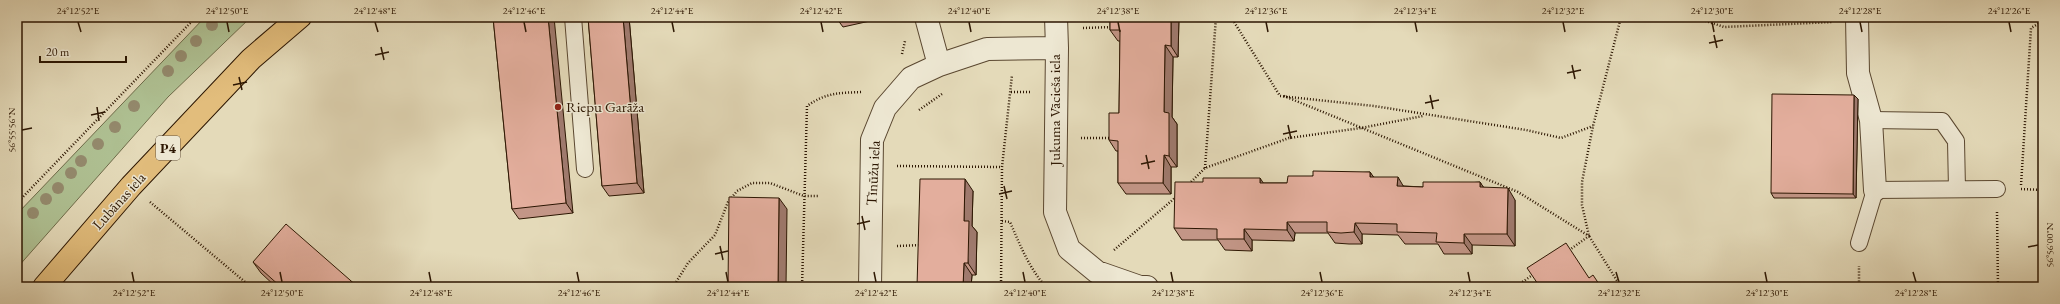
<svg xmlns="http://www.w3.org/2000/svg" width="2060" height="304" font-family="'EB Garamond',serif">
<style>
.green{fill:#afc193;stroke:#6e6c4a}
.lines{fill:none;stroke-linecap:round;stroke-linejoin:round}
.lane-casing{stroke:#5a4730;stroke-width:18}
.street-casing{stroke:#5a4730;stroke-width:24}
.primary-casing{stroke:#2c1602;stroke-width:24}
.path{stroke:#2c1602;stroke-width:2.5;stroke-dasharray:1 2;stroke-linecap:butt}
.lane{stroke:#ede7d2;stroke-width:16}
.street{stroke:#ede7d2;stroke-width:22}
.primary{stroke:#e2bd7c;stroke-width:22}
.tree{fill:#948a6d}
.wall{fill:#c39687;stroke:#2c1602}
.shaded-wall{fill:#9f7a6e;stroke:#2c1602}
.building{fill:#e3ae9d;stroke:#2c1602}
.ticks{fill:none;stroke:#2c1602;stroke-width:1.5}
.poi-dot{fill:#8f2418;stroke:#ede7d2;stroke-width:1.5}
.labels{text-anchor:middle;stroke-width:3;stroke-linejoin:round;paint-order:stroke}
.shield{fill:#ede7d2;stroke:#665540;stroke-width:1}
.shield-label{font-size:14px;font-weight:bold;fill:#2c1602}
.poi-label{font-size:15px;fill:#2c1602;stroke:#ede7d2;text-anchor:start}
.street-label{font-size:15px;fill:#2c1602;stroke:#ede7d2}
.neatline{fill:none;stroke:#2c1602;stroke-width:1.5}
.ticks-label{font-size:10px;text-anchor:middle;fill:#2c1602}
</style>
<rect width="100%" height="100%" fill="#e4dab9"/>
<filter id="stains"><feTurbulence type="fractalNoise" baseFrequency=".005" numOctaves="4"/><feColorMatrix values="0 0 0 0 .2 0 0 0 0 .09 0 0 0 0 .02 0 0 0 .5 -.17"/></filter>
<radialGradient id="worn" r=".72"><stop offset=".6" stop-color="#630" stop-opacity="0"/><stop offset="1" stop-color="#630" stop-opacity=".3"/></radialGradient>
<path class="green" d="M205 17H251L168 97 17 268V214Z"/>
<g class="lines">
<g class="lane-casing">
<path id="lane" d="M573 17 585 169
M1871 120 1942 121 1956 141 1957 189
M1859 243 1875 190 1997 189"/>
</g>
<g class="street-casing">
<path id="street" d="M926 17 939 65
M1056 17 1057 48
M1857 17 1858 73 1871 120 1875 190
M870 287 872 140 885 108 911 78 939 65 987 49 1057 48 1055 212 1069 249 1097 272 1140 287H1147"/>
</g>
<g class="primary-casing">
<path id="primary" d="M44 287 131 186 251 59 300 17"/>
</g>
<path class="path" d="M1231 17 1280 96 1374 106 1526 130 1561 138 1593 126
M1621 17 1593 126 1582 182V205L1589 236 1621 287
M1694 17 1724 27 1832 22
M1083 28 1112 27
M902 54 905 41
M1011 92H1030
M1284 96 1518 192 1589 236 1568 251
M919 110 942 94
M1081 138H1110
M897 166 1002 167
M1205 168 1216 17
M1189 184 1205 168 1289 138 1361 128 1423 116
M2021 185 2031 28 2043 21
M2021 189 2043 190
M150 202 251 287
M17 203 196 17
M1997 212 1998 287
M1002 221 1010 222C1020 245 1029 268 1046 287
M897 246 922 245
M1114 250 1176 197
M673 287 688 263 715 235 728 202 737 191 752 183H770L804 196H819
M802 287 807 106C827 92 840 93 863 92
M1001 287 1002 167 1012 75
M1515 287 1534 274
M1857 287 1859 282V266"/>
<use href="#lane" class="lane"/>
<use href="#street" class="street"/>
<use href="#primary" class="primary"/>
</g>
<g class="tree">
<circle cx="212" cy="25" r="6"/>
<circle cx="196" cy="41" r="6"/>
<circle cx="181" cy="56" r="6"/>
<circle cx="168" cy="71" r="6"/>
<circle cx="134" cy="106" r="6"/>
<circle cx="115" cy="127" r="6"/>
<circle cx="98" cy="144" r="6"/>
<circle cx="81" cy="161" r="6"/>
<circle cx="71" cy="173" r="6"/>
<circle cx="58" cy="188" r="6"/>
<circle cx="46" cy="199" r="6"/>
<circle cx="33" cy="213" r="6"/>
</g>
<path class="wall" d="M493 17 573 213 519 219 512 209Z
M588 17H629L644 193 609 196 602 186Z
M837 17H888L843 27 837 19Z
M1110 17H1179L1178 57H1173L1172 117 1177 124V167H1171V194H1126L1118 183V151H1116L1109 140 1119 113 1120 41H1118L1110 30Z
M1858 99 1856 198H1774L1771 193Z
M1370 172 1373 177 1404 186 1423 187 1480 182 1483 187 1515 200V246L1472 245V254H1444L1438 244H1405L1398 235 1362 234V244H1349L1335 243 1328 233H1295L1294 241 1252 240V251L1225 250 1218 240H1182L1174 228 1263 183H1287L1313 176Z
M973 191 972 226 977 232 976 275H972L971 287H917Z
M253 262 358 287H276L261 273Z"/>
<path class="shaded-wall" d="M548 17H554L573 213 566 203Z
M623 17H629L644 193 637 183Z
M1171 17H1179L1178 57 1171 46Z
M1165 45 1173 57 1172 117 1177 124V167L1169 156 1164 112Z
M1854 95 1858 99 1856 198 1853 194Z
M1164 155 1171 167V194L1163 183Z
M1370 172 1378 183 1370 177Z
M1398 177 1405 189 1397 186Z
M1260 178 1268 190 1260 183Z
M965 179 973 191 972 226 977 232 976 275 968 263 964 221Z
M1480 182 1488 194 1480 187Z
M1508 188 1515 200V246L1507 234Z
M779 198 787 209 786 287H778Z
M1287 222 1295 233 1294 241 1287 230Z
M1355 223 1362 234V244L1354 232Z
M1244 229 1252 240V251L1244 239Z
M1464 234 1472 245V254L1464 243Z
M964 263 972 275 971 287H963Z"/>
<path class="building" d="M493 17H548L566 203 512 209Z
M588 17H623L637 183 602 186Z
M837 17H845L837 19Z
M1110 17H1171V46L1165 45 1164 112 1169 113V156L1164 155 1163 183H1118V141L1109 140V113H1119L1120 30H1110Z
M1772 94 1854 95 1853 194 1771 193Z
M1313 171 1370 172V177H1398L1397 186 1423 187V182H1480V187L1508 188 1507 234H1464V243L1436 242 1437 233 1397 232V224L1355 223 1354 232 1341 233 1327 232V222H1287V230L1244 229V239H1217V229L1174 228 1175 182H1203V178H1260V183H1287L1288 176H1313Z
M920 179H965L964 221H969L968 263H964L963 287H917Z
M729 197 779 198 778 287H728Z
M286 224 358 287H281L253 262Z
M1566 243 1589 278 1593 275 1601 287H1540L1527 268Z"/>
<path class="ticks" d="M78 22 81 32M227 22 229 32M375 22 378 32M524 22 526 32M672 22 674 32M821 22 823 32M969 22 971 32M1118 22 1120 32M1266 22 1268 32M1415 22 1417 32M1563 22 1565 32M1712 22 1714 32M1860 22 1862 32M2009 22 2011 32M1714 35 1717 48M1709 43 1723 40M381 47 384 60M375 55 389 52M1572 65 1575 79M1567 73 1581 70M239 77 242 90M233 85 247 82M1430 95 1433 109M1425 103 1439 100M97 107 99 121M91 115 105 112M1288 125 1291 139M22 130 32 128M1283 134 1297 131M1146 155 1149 169M1141 164 1155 161M1004 186 1007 199M999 194 1012 191M862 216 865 230M857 224 870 221M720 246 723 260M2028 247 2038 245M715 254 728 251M132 272 134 282M280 272 282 282M429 272 431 282M577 272 579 282M726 272 728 282M874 272 876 282M1023 272 1025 282M1171 272 1173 282M1320 272 1322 282M1468 272 1470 282M1616 272 1619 282M1765 272 1767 282M1913 272 1916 282"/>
<circle class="poi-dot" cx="558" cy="107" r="4"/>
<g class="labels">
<rect class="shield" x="156" y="136" width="24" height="24" rx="3"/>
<g class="shield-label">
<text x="168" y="153">P4</text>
</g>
<g class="poi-label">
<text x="566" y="112">Riepu Garāža</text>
</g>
<g class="street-label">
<text transform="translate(1055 110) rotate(-90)" y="5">Jukuma Vācieša iela</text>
<text transform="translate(873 173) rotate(-87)" y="5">Tīnūžu iela</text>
<text transform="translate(119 201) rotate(-48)" y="5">Lubānas iela</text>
</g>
</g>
<rect width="2060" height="304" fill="none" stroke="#e4dab9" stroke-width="44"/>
<path d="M40 56v6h86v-6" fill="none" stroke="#2c1602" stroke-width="2"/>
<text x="46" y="56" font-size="12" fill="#2c1602" stroke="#ede7d2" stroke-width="3" paint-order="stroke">20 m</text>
<rect x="22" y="22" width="2016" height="260" class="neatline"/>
<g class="ticks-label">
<text x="78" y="14">24°12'52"E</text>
<text x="227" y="14">24°12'50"E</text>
<text x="375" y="14">24°12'48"E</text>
<text x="524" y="14">24°12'46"E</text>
<text x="672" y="14">24°12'44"E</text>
<text x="821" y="14">24°12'42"E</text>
<text x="969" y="14">24°12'40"E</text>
<text x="1118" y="14">24°12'38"E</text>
<text x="1266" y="14">24°12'36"E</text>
<text x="1415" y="14">24°12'34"E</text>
<text x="1563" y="14">24°12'32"E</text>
<text x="1712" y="14">24°12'30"E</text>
<text x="1860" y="14">24°12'28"E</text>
<text x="2009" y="14">24°12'26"E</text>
<text transform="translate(11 130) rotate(-90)" y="4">56°55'56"N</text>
<text transform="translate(2049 245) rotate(-90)" y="4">56°56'00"N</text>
<text x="134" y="296">24°12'52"E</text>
<text x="282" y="296">24°12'50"E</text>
<text x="431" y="296">24°12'48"E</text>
<text x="579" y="296">24°12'46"E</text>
<text x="728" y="296">24°12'44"E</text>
<text x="876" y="296">24°12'42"E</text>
<text x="1025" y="296">24°12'40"E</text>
<text x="1173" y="296">24°12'38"E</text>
<text x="1322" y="296">24°12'36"E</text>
<text x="1470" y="296">24°12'34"E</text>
<text x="1619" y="296">24°12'32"E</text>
<text x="1767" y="296">24°12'30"E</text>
<text x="1916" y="296">24°12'28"E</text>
</g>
<rect width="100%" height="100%" filter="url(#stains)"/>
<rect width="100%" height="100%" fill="url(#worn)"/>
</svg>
